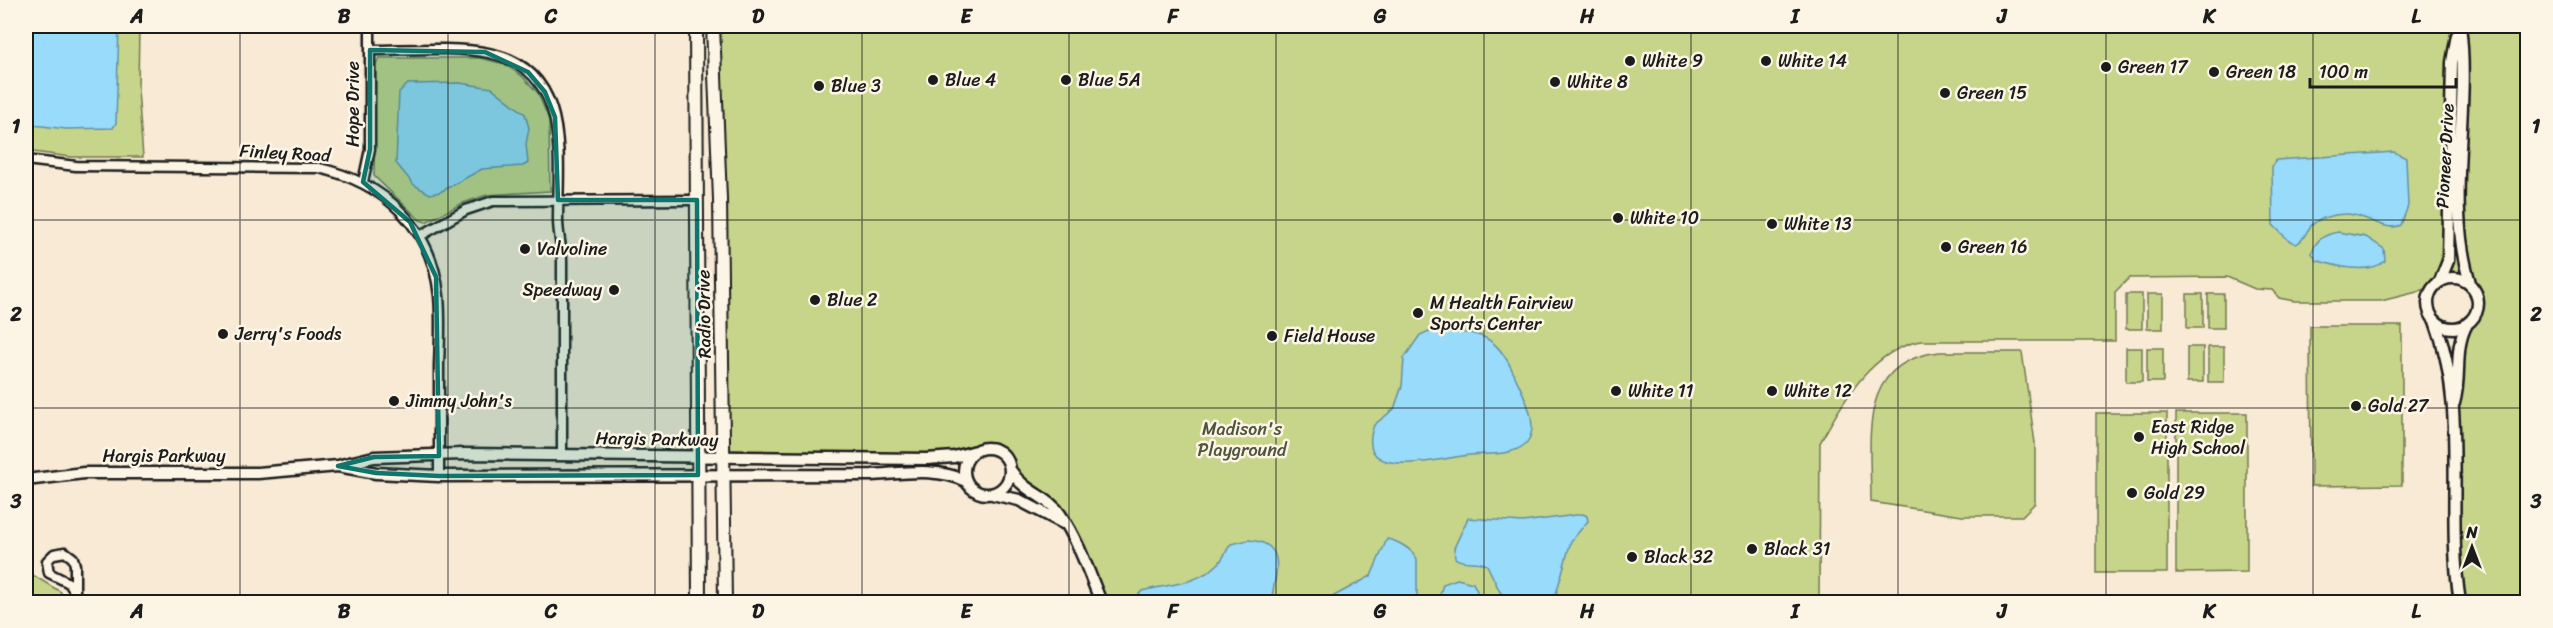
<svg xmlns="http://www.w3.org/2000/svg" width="2553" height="628" font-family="Sriracha,sans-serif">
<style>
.green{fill:#c6d589;stroke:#717852;stroke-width:1.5}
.water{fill:#98dbfa;stroke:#668fa1;stroke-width:1.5}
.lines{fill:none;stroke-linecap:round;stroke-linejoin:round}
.minor-casing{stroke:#1c1c1c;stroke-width:13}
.tertiary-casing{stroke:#1c1c1c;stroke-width:15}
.secondary-casing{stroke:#1c1c1c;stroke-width:16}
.minor{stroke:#fcf5e5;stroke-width:8}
.tertiary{stroke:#fcf5e5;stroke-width:10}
.secondary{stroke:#fcf5e5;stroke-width:12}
.marked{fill:#0f766e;fill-opacity:0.2;stroke:#0f766e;stroke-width:4.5;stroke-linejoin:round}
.grid{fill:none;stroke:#1c1c1c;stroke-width:1.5;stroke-opacity:0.55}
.poi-dot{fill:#1c1c1c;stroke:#fcf5e5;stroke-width:2}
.labels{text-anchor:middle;stroke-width:5;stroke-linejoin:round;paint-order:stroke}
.poi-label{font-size:18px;fill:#1c1c1c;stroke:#fcf5e5;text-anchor:start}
.street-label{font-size:18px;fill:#1c1c1c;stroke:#fcf5e5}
.park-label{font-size:18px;fill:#4f543d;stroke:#fcf5e5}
.neatline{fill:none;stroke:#1c1c1c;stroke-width:2}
.grid-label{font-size:20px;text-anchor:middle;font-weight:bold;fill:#1c1c1c}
</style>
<rect width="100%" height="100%" fill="#f8ead5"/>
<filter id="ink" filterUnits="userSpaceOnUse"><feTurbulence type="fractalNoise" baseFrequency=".0167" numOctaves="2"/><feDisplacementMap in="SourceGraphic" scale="12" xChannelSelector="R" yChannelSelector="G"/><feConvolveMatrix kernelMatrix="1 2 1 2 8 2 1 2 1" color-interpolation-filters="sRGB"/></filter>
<g filter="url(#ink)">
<path class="green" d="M26 26H139L138 90 143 157H71L26 151Z
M713 26H2527V602H2460L2454 403 2458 366 2469 322 2478 307 2474 288 2465 281 2453 277 2417 292 2381 301H2294L2279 298 2272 290 2255 289 2227 277 2129 278 2115 292V341H1921C1871 350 1843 402 1820 443L1819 602H1101L1063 523 1011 471C1007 444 984 448 965 455L724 457Z
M379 58H480L504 64 521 75 538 93 549 120 550 191 487 195 463 203 426 222 420 220 374 176 376 64Z
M2126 294H2142V329H2126Z
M2147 294H2163V329H2147Z
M2187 294H2203V328H2187Z
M2208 294H2224V328H2208Z
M2310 326H2402V485L2311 486Z
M2187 347H2203V382H2187Z
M2208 347H2224V382H2208Z
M2126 348H2142V382H2126Z
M2147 348H2163V382H2147Z
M1940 352H2022L2035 443V503L2022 516H1962L1871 502C1871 439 1856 361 1940 352Z
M2096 413H2167V573H2096Z
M2176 413H2247V572L2176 573Z
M26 571 61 592 63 602H26Z"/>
<path class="water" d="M26 26H119L116 123 113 128 66 129 26 124Z
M460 83 492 88 525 114 529 128 526 144 528 163 523 166 482 169 440 192 430 194 414 185 396 163 399 92 408 84Z
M2394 152 2406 158 2408 206 2401 225C2385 233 2364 213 2346 214 2335 214 2318 218 2311 226 2305 233 2304 241 2296 244L2288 240 2273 225 2272 167 2276 160Z
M2338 232 2366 237 2384 249 2385 261C2369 275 2334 266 2316 260L2312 253C2315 239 2326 234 2338 232Z
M1429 331C1474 333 1494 328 1514 374 1521 390 1539 421 1529 439 1520 457 1486 453 1470 455 1443 457 1352 485 1374 425L1394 409 1402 386 1404 358 1420 335Z
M1583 514 1587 516 1588 521 1571 541 1556 594 1540 602H1512L1500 592 1487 565C1476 559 1464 565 1455 558L1454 548 1468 518 1523 522Z
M1387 539C1398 541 1412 549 1417 559V602H1323L1371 576Z
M1249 540C1289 543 1275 575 1271 602H1138V595L1142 591C1168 584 1197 585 1218 564 1224 558 1226 550 1231 544Z
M1457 579 1473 583 1477 591V602H1438L1443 584Z"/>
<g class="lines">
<g class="minor-casing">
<path id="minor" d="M370 50C405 50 455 46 489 53 572 70 558 157 558 220 558 234 562 247 562 261V455
M26 160 76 166 319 168C385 183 432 227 439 296 441 319 440 342 439 365 439 402 439 439 439 476
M363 182 370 149V26
M420 236 466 210 493 201 697 200
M75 592 69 583 49 573 47 561 54 554 65 552 73 558 75 565V602"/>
</g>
<g class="tertiary-casing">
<path id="tertiary" d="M2460 26C2471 112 2444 202 2471 286
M2428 303a25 25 0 1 1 50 0a25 25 0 1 1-50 0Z
M2440 281 2448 261 2452 62 2457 35
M2435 321C2469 411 2445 509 2460 602
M2454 403C2462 376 2453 349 2467 324
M964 471a23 23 0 1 1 46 0a23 23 0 1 1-46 0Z
M341 465 374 457 463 454 927 459 954 457 976 451
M1011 471C1025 493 1049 497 1060 514 1078 540 1089 573 1101 602
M26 480 84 473H258L338 466 376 473 439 476 872 475C905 473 937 467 966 481
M992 494 1019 500 1063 523"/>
</g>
<g class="secondary-casing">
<path id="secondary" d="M696 26 699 602
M713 26 720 199 725 602"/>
</g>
<use href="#minor" class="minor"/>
<use href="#tertiary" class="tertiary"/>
<use href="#secondary" class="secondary"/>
</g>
</g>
<path class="marked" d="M370 50 485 52 528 72 545 92 555 117 558 200H697L698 475 439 476 376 473 338 466 374 457 439 456 436 277 410 222 363 182 370 149Z"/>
<path class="grid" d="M240 26V602M448 26V602M655 26V602M862 26V602M1069 26V602M1276 26V602M1484 26V602M1691 26V602M1898 26V602M2106 26V602M2313 26V602M26 220H2528M26 408H2528"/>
<g class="poi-dot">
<circle cx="1630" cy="61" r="6"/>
<circle cx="1766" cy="61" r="6"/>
<circle cx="2106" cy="67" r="6"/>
<circle cx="2214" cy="72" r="6"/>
<circle cx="933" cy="80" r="6"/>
<circle cx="1066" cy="80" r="6"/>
<circle cx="1555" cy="82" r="6"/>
<circle cx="819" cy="86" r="6"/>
<circle cx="1945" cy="93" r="6"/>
<circle cx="1618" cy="218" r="6"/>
<circle cx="1772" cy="224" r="6"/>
<circle cx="1946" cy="247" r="6"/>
<circle cx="525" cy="249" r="6"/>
<circle cx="614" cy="290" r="6"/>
<circle cx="815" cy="300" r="6"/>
<circle cx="1418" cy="313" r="6"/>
<circle cx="223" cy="334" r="6"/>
<circle cx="1272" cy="336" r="6"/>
<circle cx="1616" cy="391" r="6"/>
<circle cx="1772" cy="391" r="6"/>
<circle cx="394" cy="401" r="6"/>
<circle cx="2356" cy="406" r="6"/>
<circle cx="2139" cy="437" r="6"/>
<circle cx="2132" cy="493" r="6"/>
<circle cx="1752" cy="549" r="6"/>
<circle cx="1632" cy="557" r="6"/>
</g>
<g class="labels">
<g class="poi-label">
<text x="1642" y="67">White 9</text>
<text x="1778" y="67">White 14</text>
<text x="2118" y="73">Green 17</text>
<text x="2226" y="78">Green 18</text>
<text x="945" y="86">Blue 4</text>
<text x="1078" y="86">Blue 5A</text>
<text x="1567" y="88">White 8</text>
<text x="831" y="92">Blue 3</text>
<text x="1957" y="99">Green 15</text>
<text x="1630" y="224">White 10</text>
<text x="1784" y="230">White 13</text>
<text x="1958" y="253">Green 16</text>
<text x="537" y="255">Valvoline</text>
<text x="602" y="296" text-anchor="end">Speedway</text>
<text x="827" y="306">Blue 2</text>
<text x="1430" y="309">M Health Fairview<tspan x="1430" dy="21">Sports Center</tspan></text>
<text x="235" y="340">Jerry's Foods</text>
<text x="1284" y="342">Field House</text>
<text x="1628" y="397">White 11</text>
<text x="1784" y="397">White 12</text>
<text x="406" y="407">Jimmy John's</text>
<text x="2368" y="412">Gold 27</text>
<text x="2151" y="433">East Ridge<tspan x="2151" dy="21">High School</tspan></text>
<text x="2144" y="499">Gold 29</text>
<text x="1764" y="555">Black 31</text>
<text x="1644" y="563">Black 32</text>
</g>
<g class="street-label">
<text transform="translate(353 104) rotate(-90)" y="6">Hope Drive</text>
<text transform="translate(285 153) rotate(3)" y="6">Finley Road</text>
<text transform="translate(2445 156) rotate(-87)" y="6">Pioneer Drive</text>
<text transform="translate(704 314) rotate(-91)" y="6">Radio Drive</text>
<text transform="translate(657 439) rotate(1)" y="6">Hargis Parkway</text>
<text x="164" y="462">Hargis Parkway</text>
</g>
<g class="park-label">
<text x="1242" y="435">Madison's<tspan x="1242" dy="21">Playground</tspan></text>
</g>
</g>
<rect width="2553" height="628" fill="none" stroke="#fcf5e5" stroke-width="66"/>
<g transform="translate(2472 547)" stroke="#fcf5e5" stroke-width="4.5" paint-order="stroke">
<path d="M0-4.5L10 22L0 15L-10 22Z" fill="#1c1c1c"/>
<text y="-9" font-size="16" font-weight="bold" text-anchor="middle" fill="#1c1c1c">N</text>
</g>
<path d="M2310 78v9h146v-9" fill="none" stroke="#1c1c1c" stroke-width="3"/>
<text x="2319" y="78" font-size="18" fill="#1c1c1c" stroke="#fcf5e5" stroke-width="4.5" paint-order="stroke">100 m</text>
<rect x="33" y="33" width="2487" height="562" class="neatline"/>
<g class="grid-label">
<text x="137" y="23">A</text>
<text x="344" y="23">B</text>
<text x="551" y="23">C</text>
<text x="758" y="23">D</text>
<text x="966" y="23">E</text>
<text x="1173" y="23">F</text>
<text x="1380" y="23">G</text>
<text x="1587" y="23">H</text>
<text x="1795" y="23">I</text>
<text x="2002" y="23">J</text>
<text x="2209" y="23">K</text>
<text x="2416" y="23">L</text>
<text x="16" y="133">1</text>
<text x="2536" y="133">1</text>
<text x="16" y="321">2</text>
<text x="2536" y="321">2</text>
<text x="16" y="508">3</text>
<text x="2536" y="508">3</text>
<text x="137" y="618">A</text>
<text x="344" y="618">B</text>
<text x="551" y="618">C</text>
<text x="758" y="618">D</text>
<text x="966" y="618">E</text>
<text x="1173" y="618">F</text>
<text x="1380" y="618">G</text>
<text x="1587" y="618">H</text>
<text x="1795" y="618">I</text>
<text x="2002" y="618">J</text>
<text x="2209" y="618">K</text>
<text x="2416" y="618">L</text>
</g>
</svg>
